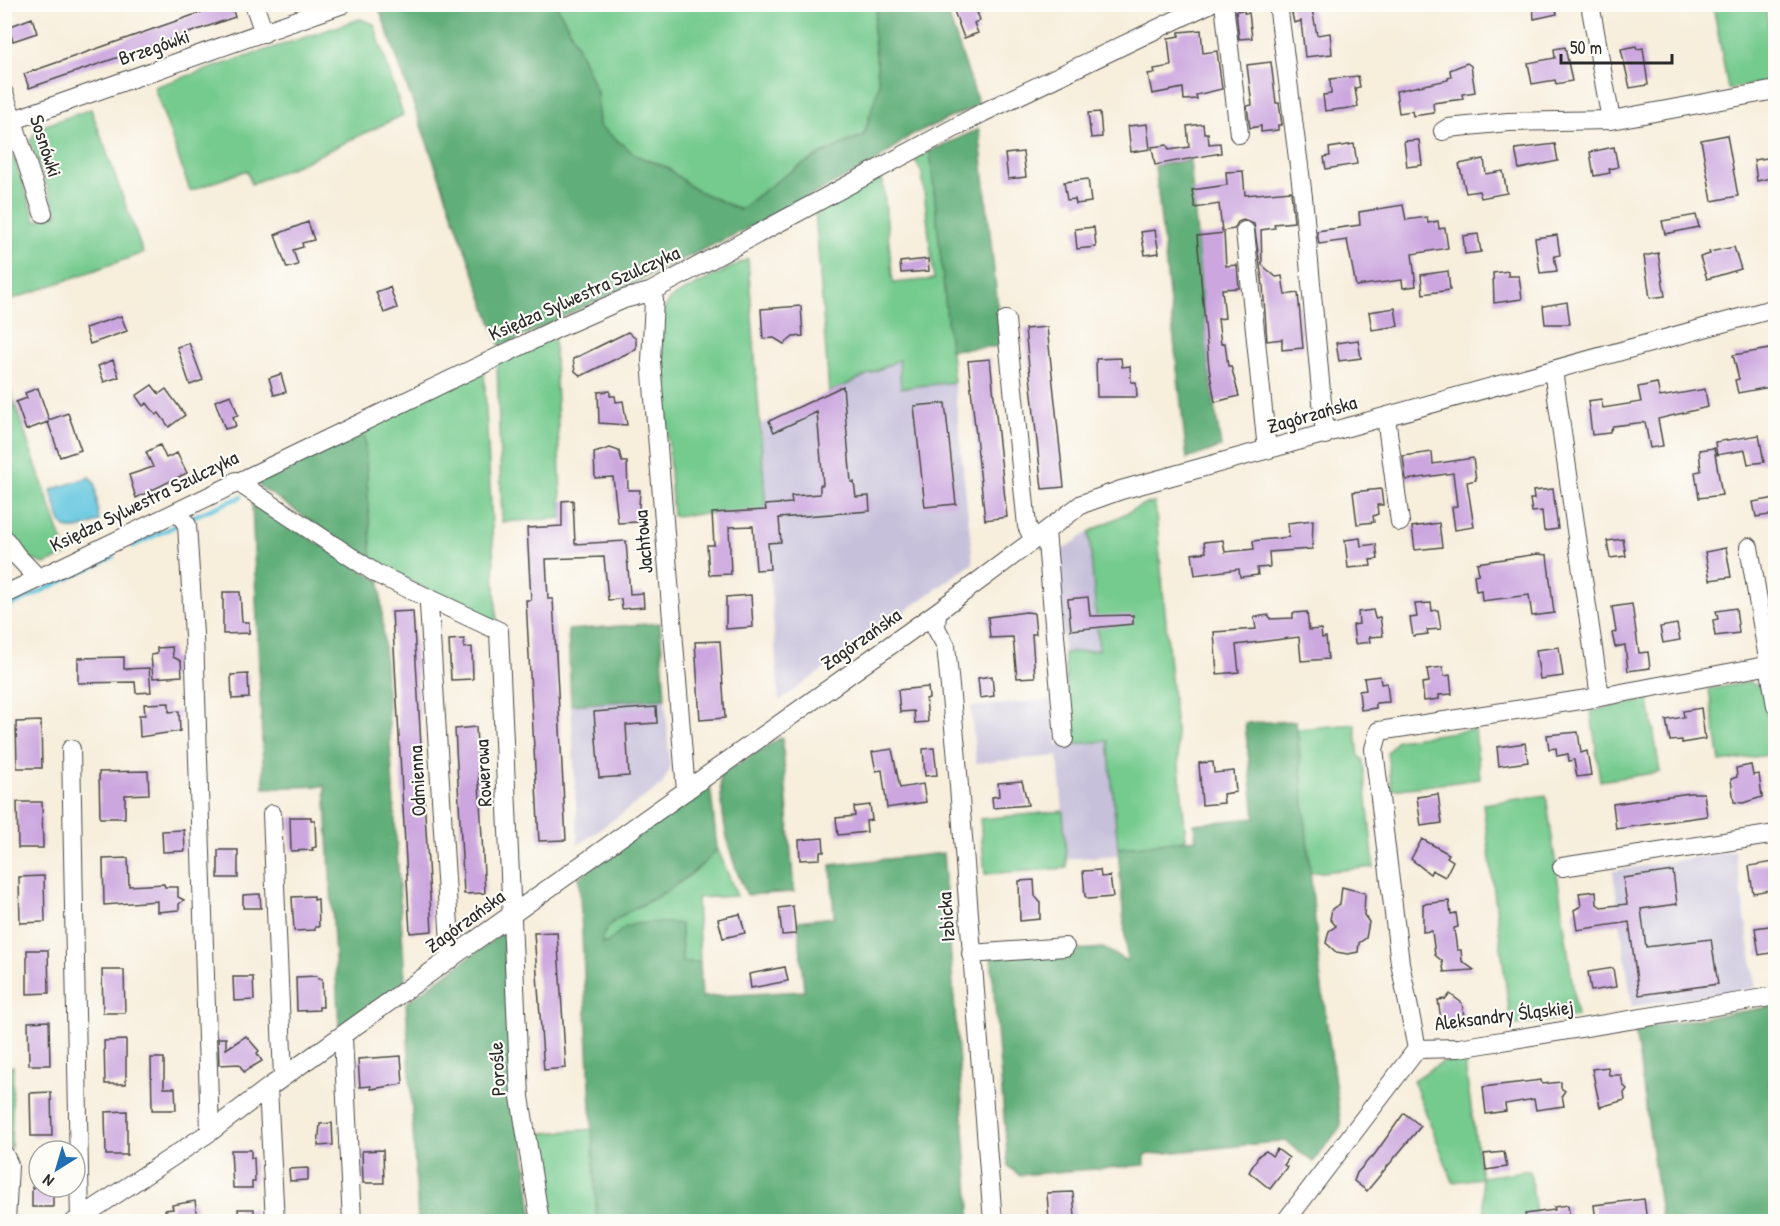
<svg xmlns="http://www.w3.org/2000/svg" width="1780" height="1226" font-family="'Patrick Hand',sans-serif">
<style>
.industrial{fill:#c6c0da}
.green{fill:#75ca8e;stroke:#507a5c;stroke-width:1.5}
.forest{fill:#60ae79;stroke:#466c52;stroke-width:1.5}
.water{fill:#62c6df;stroke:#467885;stroke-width:1.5}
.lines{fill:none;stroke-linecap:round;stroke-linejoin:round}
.stream{stroke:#62c6df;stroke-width:4.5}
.building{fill:#cca7df}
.minor-casing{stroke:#4a4846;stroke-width:20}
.minor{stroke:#fff;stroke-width:18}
.labels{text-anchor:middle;stroke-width:4.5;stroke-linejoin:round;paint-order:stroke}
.street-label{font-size:20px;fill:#2b2b2b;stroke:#fdfcf7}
</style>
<rect width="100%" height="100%" fill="#fdfcf7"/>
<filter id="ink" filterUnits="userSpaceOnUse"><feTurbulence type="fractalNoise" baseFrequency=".0167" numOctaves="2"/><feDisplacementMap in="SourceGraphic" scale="12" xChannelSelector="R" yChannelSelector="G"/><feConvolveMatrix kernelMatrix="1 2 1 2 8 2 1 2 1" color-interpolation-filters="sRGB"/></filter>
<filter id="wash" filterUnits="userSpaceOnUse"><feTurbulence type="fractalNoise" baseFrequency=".008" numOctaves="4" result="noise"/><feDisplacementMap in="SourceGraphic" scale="24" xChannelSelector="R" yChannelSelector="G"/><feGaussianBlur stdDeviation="1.35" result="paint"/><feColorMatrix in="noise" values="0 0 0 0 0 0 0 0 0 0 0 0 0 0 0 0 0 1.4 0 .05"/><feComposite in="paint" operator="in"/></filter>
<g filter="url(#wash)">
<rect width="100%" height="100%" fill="#f7eedc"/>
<path class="industrial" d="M899 360 901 387 954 382 973 563 779 701 759 425Z
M1089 532 1099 651 1064 653 1056 554Z
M665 698 670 768 662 785 578 845 571 705Z
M1053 700 1057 745 1108 740 1118 855 1067 859 1058 756 976 763 971 707Z
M1735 851 1756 988 1632 1006 1613 871Z"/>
<path class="green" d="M556 5H878L873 29 879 85 864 135C813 156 782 174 741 210L694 189 666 167 637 156 599 126 597 92 571 32Z
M1713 5H1765L1775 64V81L1728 89Z
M360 19 374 24 403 115 302 163 251 184 247 170 190 191 154 87Z
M91 109 143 253 5 302 4 131 36 221 57 214 30 141 37 128Z
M930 151 954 382 901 388 899 360 829 393 815 210 882 174 893 283 934 279 922 173 914 159Z
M748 259 766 510 673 516 660 315 672 297Z
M554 335 562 518 502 522 497 363Z
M484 370 497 624 372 563 364 427Z
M4 373 67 555 45 564 30 559 5 526Z
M1155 503 1186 840 1118 848 1108 741 1071 744 1064 653 1099 650 1089 532 1144 504Z
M1750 682 1764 690 1774 754 1720 762 1709 689Z
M1649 700 1660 772 1600 781 1591 711Z
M1355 724 1359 756 1363 760 1374 867 1310 873 1297 729Z
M1475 729 1480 779 1392 790 1387 753 1397 740Z
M1546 795 1577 1016 1511 1026 1483 804Z
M1063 811 1067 868 985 874 980 819Z
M717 847 737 896 697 898 700 962H682L680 924 626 927 613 940 603 944 601 938C613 913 638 909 660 895 680 883 705 867 717 847Z
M1464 1058 1481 1177 1530 1170 1537 1221H1486L1481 1178 1453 1182 1413 1080 1441 1063Z
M13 1066 11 1148 5 1143V1068Z
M593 1129 597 1221H545L530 1134Z"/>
<path class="forest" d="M378 5H556L571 32 597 92 599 126 637 156 666 167 694 189 740 210C782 174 813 156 864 135L879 85 873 29 878 5H945L979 105 911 135 874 163 746 229 500 347Z
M979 129 1002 346 950 350 930 151Z
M1190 160 1209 368 1221 447 1187 459 1155 166Z
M364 427 372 563 251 480Z
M252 503 380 581 405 980 339 1027 325 786 264 788Z
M660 623 665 698 571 705 568 630Z
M1296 721 1320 974 1341 1126 1313 1162 1286 1141 1145 1155V1165L1019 1175 1008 1166 991 956 1103 948 1127 961 1118 848 1196 839 1194 824 1255 818 1245 723Z
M782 737 794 892 747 895C728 856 721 818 720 775Z
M710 784 717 847 713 855C696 870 679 884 660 895 638 909 613 913 602 938L603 944C614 941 617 931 626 927 641 920 665 923 681 924L682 962H700L702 997 804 991 798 921 834 917 831 865 943 853 971 1221H597L579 877Z
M503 933 513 1060 533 1221H418L406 1003Z
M1775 1006V1076L1769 1078 1775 1122V1221H1662L1635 1029Z"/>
<path class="water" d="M90 477 95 484 99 521C59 540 62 526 51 490Z"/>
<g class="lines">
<path class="stream" d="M192 517 241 497
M133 546 179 524
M4 609 113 557"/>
</g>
<g id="blocks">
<path class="building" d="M225 4H231L235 17 29 88 24 74Z
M974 4 980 20 974 23 978 33 964 38 954 11Z
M1290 4H1311L1317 35 1330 33 1332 54 1305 57 1301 21 1294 23Z
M1533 4H1555L1557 14 1534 19Z
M1244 10V13H1249L1252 38 1239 39 1236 11Z
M32 18 37 33 13 41 8 27Z
M1201 30 1203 53 1217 51 1222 89 1196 95 1197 99 1184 100 1183 88 1152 94 1148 74 1155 73 1154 69 1171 66 1168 38 1179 36V32Z
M1636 46 1637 49 1643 48 1648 85 1630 88 1621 49Z
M1565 47 1572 81 1556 84 1555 80 1532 84 1528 63 1555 58 1554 49Z
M1271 62 1276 103H1279L1282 125H1278V130L1261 132V126L1250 128 1247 106 1252 105 1247 65Z
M1467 63 1471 66 1475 92 1462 94 1463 99 1433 103 1434 113 1413 116 1412 111 1399 113 1396 91 1448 80V78L1451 77 1450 70Z
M1358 76 1360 87 1355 88 1358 107 1325 111 1323 95 1331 94 1330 79Z
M1100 112 1102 137 1091 138 1088 113Z
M1147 124 1150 149 1131 152 1128 126Z
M1203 124 1204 133H1208L1209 144 1220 143 1221 153 1155 165 1152 147 1167 145 1169 150 1189 147 1187 126Z
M1727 135 1738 196 1712 201 1701 140Z
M1419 140 1422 165 1407 167 1404 141Z
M1354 144 1357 164 1326 169 1324 157 1330 156 1329 148Z
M1555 144 1558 161 1519 169 1515 149Z
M1614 147 1618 167 1609 169 1610 173 1594 176 1590 152Z
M1023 152 1026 177 1008 179 1005 154Z
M1774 157 1776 177 1757 181 1754 160Z
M1484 159 1486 174 1503 171 1507 193 1481 198 1479 191 1466 193 1459 164Z
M1243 171 1245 195 1291 191 1294 222 1274 224 1275 228 1261 230 1262 265 1276 277 1282 276 1285 295 1298 293 1303 348 1282 350V339L1267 341 1263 286 1254 224 1243 220 1238 222 1234 229 1222 231 1219 204 1195 208 1192 190 1227 185 1226 172Z
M1088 179 1091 202 1076 204 1075 199 1067 200 1064 182Z
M1403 205 1406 220 1427 217 1428 223 1438 221 1439 229 1445 228 1448 248 1412 254 1416 286 1403 288 1402 280 1356 286 1347 240 1319 244 1317 231 1360 225 1359 212Z
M1696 215 1699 227 1665 234 1662 221Z
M308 222 314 240 302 243 303 247 293 250 298 265 287 268 275 235Z
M1094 227 1096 247 1077 249 1075 229Z
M1155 230 1159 253 1145 255 1141 232Z
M1224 233 1226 266 1237 265 1239 288 1222 289 1225 318 1218 319 1221 344 1225 343 1228 366H1231L1239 396 1215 402 1209 368 1197 236Z
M1478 234 1481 252 1465 254 1463 236Z
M1557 235 1560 255 1554 256 1557 271 1540 273 1535 238Z
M1734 247 1741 269 1707 279 1700 257 1710 254 1709 252Z
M1658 253 1665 296 1650 298 1644 256Z
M928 259 929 271 901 273 900 262Z
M1448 271 1450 290 1423 294 1421 275Z
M1508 271V276H1519L1522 299 1494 303 1493 273Z
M390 287 397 308 384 313 376 292Z
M1567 302 1570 324H1545L1543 306Z
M801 306 803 336 793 337 784 344 774 338 763 339 761 309Z
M1395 308 1398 326 1372 330 1369 312Z
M121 316 127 331 90 344 85 328Z
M1047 327 1064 487 1042 489 1025 329Z
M628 332 636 339V349L581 376 575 371 573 359Z
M1358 340 1361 358 1339 361 1336 343Z
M189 343 203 380 190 385 177 347Z
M1776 348V386L1738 393 1735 380 1739 379 1733 355Z
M1121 358 1122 367 1130 366 1131 382H1136L1137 397H1097L1096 359Z
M990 359 1007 517 985 520 968 361Z
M113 360 119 377 104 382 98 366Z
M281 374 286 392 274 395 269 378Z
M1657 383 1660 397 1705 389 1708 407 1658 419 1663 446 1650 448 1645 422 1613 426 1609 433 1592 435 1588 401 1601 399 1603 408 1641 402 1638 387Z
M152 385 159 394 166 389 185 415 169 427 159 413 156 415 147 403 143 406 136 396Z
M843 386 851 482H854L856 497 869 496 870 511 779 518 781 542 768 543 770 569 756 570 753 526 729 527 731 574 709 575 707 545H714L712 513 766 510 765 505 792 503 791 496 820 494V485H823L817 412 774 432 769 421Z
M38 388 49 420 68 413 81 450 60 457 48 422 26 430 16 402 27 398 25 393Z
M610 391V396H615L616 402 623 401 627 425 599 423 598 392Z
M231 395 238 415 233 417 236 426 225 429 215 401Z
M945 403 956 504 925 507 914 406Z
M1759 435 1764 462 1748 464 1745 450 1717 455 1715 442Z
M160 445 166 458 177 453 187 473 136 498 129 475 153 467 146 452Z
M610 448 619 451 622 462H627L628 490H640L638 522 618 523 613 477 595 478 594 453Z
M1714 448 1722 495 1699 498 1695 472 1701 471 1699 450Z
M1432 452 1433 464 1473 458 1476 480 1467 482 1474 527 1455 530 1452 507 1457 506 1453 473 1406 480 1403 456Z
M1381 489 1383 505H1377L1378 514 1373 516 1374 522 1357 524 1353 492Z
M1553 489 1558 529 1544 531 1542 511 1532 512 1530 499H1534L1533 491Z
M1776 498V514L1756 517 1753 502Z
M573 500 575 544 626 541 630 594 643 593 644 607 622 609 621 599 608 600 604 557 546 559 548 599H553L566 840 539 841 526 600H531L527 528 562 526V501Z
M1313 520 1312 549 1269 552 1270 567 1257 568 1258 575 1240 577 1239 569 1195 575 1192 554 1206 552 1204 542 1223 540 1225 552 1254 549 1253 541 1289 537 1288 523Z
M1439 523 1442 547 1415 550 1412 527Z
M1360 538 1361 546 1376 544 1378 559 1370 560 1371 566 1348 568 1345 540Z
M1623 539 1626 556 1610 558 1607 541Z
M1726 548 1731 577 1710 580 1705 552Z
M1538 554 1547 555 1554 613 1532 616 1529 595 1482 601 1481 590 1476 591 1474 575 1479 574 1477 563Z
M223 592H240L242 622H249V633L223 634Z
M751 595 753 627 726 629V597Z
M1088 597 1090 616 1133 615V624L1071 630 1068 599Z
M1431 603 1432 611 1438 610 1441 629 1427 630 1428 634 1413 636 1410 618 1417 617 1415 604Z
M1632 604 1639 653 1648 652 1650 668 1628 671 1625 645 1615 647 1612 633 1616 632 1612 607Z
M1736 608 1739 633 1715 636 1713 620 1718 619 1716 611Z
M1373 610 1375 618 1380 617 1383 636 1369 637 1370 642 1355 644 1353 625 1359 624 1358 612Z
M413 611 432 931 410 933 392 612Z
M1026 612 1034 613 1036 634H1032L1035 677 1017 678 1013 637 990 638 988 617Z
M1307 612 1309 630 1321 629 1322 638 1326 637 1328 659 1301 661 1299 637 1236 645 1239 672 1217 674 1214 632 1256 629 1254 617 1269 615 1270 619 1293 618V613Z
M1677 624 1680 640 1663 643 1660 627Z
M464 639V648L472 647 473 679 451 680 449 640Z
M720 641 725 718 700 720 695 642Z
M172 647 173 657 181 661 182 676 153 678 151 655 157 654V648Z
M1559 647 1563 676 1540 679 1536 650Z
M124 657V669L149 668 151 692 136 693 135 682 78 683V658Z
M1443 667 1444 676 1450 675 1452 694 1439 695V699L1424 701 1422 683 1429 682 1427 669Z
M248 674 249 698 232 699 231 675Z
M992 676 994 696 980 698 978 678Z
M1380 676 1381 684 1387 683 1389 702 1376 703V708L1361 710 1359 691 1366 690 1364 678Z
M928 687 929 698 926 699 928 722 915 723 914 711 900 712 898 690Z
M169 703V712L179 711 180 731 140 737 139 715H145L144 704Z
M656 707 657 723 626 725 629 776 599 778 594 712Z
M1701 708 1705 739 1682 743V740L1670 741 1666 720 1684 717 1683 711Z
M41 721 42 768H17L16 722Z
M476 727 485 893 464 894 455 729Z
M1578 732 1581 753 1587 751 1591 775 1577 777 1574 760 1569 761 1568 754 1557 756 1556 748 1549 749 1547 735Z
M1525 743 1528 762 1499 766 1497 747Z
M934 748 937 775 925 776 923 749Z
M892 749 900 788 923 784 926 802 887 808 882 770 876 771 872 752Z
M1213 762 1214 773 1234 771 1236 792 1223 794 1224 803 1202 805 1199 763Z
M1751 765 1753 775 1759 774 1762 797 1743 803 1734 802 1731 779 1737 777 1736 768Z
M148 771 149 794 125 795V818H100L99 772Z
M1022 781 1028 805 993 808 992 797 999 796 998 783Z
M1690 793H1704L1707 816 1616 829 1613 804Z
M1438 794 1442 823 1421 826 1417 797Z
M17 802H42L43 848H18Z
M870 805 872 820 866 821 867 832 838 835 836 818 855 816 854 807Z
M290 817H311V820H315L316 847 312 848 313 850 291 851Z
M184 830 185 851 163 852 162 831Z
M823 838 824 852H820V859L800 860 799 840Z
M1422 839 1449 854 1447 857 1453 861 1445 877 1432 870 1430 874 1411 859Z
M218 850H238V878H218Z
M128 858 129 886 164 884 165 887H178V897L184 900 179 904V910L157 912V901L104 905 103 859Z
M1774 862 1776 889 1753 893 1749 866Z
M1100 870 1101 877 1110 876 1113 897 1088 899 1085 896 1083 871Z
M1673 871 1677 904 1641 909 1646 947 1711 939 1718 984 1639 995 1629 922 1577 930 1574 910 1581 906 1579 893 1596 891 1597 904 1601 907 1627 904 1623 878Z
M44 876 45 922 20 923 19 877Z
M1034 880 1035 896 1040 902V919L1020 921 1019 881Z
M1342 887 1365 893 1364 915 1369 922 1366 938 1359 943 1358 952 1348 954 1336 952 1326 943 1329 931 1336 926 1330 919 1332 909 1340 904Z
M260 894 261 908H243V895Z
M314 896V900L318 899 319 927H315V930L294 931 292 897Z
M1449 901 1451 914 1456 913 1458 927 1454 928 1457 950H1461L1462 961 1474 970 1444 972 1442 961 1435 955 1432 931 1423 932V904Z
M793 906 796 934 782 935 779 908Z
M740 914 745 933 723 938 718 919Z
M1776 925V952L1759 955 1755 928Z
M557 932 566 1068 544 1070 534 933Z
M27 950H48L49 993 27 994Z
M785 967 788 981 751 988 749 974Z
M1613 968 1616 987 1591 991 1588 972Z
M102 970H124L125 1013H103Z
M317 976 318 979H322L323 1007H319V1010L297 1011 296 977Z
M233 977H253L254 1000 234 1001Z
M1450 994 1462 1003 1464 1016 1460 1017 1461 1025 1446 1027 1445 1019H1441L1438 1000 1446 999Z
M49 1021 50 1065H29L28 1022Z
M246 1036 259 1051 257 1053 262 1061 244 1072 239 1064 219 1065 218 1038H226V1049Z
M126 1040V1084H105L104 1041Z
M401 1056 403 1084 371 1089V1086L360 1087 358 1059Z
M151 1058H164V1088H175L176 1110H152Z
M1608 1067 1609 1075H1621L1623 1085 1627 1089 1624 1093 1625 1100 1600 1107 1592 1069Z
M1541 1080 1542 1084 1561 1082V1088L1565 1091 1562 1095 1564 1106 1536 1110 1534 1099 1505 1104 1506 1111 1486 1114 1483 1087Z
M51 1092 52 1136H31L30 1093Z
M127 1111V1155H106L105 1112Z
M1404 1113 1421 1126 1367 1191 1354 1181 1357 1173 1371 1157 1372 1158Z
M332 1123 333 1145 318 1146 320 1124Z
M1277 1149 1289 1158 1284 1165 1287 1167 1270 1189 1249 1172 1259 1155 1266 1151 1272 1156Z
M231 1150H251V1158H254L255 1182H252V1188H233Z
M383 1150 384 1183H363L362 1151Z
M1504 1152 1507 1167 1486 1170 1484 1154Z
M308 1168V1180L290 1181 289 1169Z
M32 1187 53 1188V1207H32Z
M1073 1192 1075 1217H1069L1070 1221H1049L1047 1193Z
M1644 1199 1647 1221H1596L1594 1205Z
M195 1201 198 1221H167L165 1210 173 1209 172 1205Z
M1568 1205 1570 1221H1526L1525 1214 1555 1210 1554 1207Z
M238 1209H254V1221H239Z"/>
</g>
</g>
<g filter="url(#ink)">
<use href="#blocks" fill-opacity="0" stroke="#4a4846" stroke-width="1.5"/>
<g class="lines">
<g class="minor-casing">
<path id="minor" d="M254 4 264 33
M1224 4 1239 134
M1278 4 1303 197 1325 435
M1590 4 1611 120
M4 93 43 213
M14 120 343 4
M1443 131 1448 128 1508 122 1611 120 1776 90
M1245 231 1267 450
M650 292 654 300 651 361 686 791
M1006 320 1027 526 1034 540
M1553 370 1600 697
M1386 417 1400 522
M236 481 377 574 499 631 520 1097 540 1222
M178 512 187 525 194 635 210 1132
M1046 531 1064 739
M4 538 17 556 37 577
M1749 547 1776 706
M4 595 560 327 624 299 650 292 982 113 1209 4
M431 600 429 605 451 959
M937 612 936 628 946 646 956 748 993 1222
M71 749 80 1222
M272 814 283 1077
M1562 867 1776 834
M971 954 1065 947
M343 1037 352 1222
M1417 1049 1400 963 1374 749 1379 731 1600 697 1776 664
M268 1088 275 1222
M4 1154 9 1165 6 1222
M74 1222 210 1132 268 1088 937 612 1082 504 1121 490 1776 308
M1285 1222 1417 1049 1459 1048 1776 996"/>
</g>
<use href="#minor" class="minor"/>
</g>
</g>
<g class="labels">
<g class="street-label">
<text transform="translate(154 47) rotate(-19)" y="7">Brzegówki</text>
<text transform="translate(46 146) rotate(72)" y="7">Sosnówki</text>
<text transform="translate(584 293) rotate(-24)" y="7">Księdza Sylwestra Szulczyka</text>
<text transform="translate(1312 414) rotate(-16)" y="7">Zagórzańska</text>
<text transform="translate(144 501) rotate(-26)" y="7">Księdza Sylwestra Szulczyka</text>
<text transform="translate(643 542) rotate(-95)" y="7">Jachtowa</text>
<text transform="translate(861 639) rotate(-35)" y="7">Zagórzańska</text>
<text transform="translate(483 773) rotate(-93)" y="7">Rowerowa</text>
<text transform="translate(417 781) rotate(-93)" y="7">Odmienna</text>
<text transform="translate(946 917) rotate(-94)" y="7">Izbicka</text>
<text transform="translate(465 921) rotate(-36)" y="7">Zagórzańska</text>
<text transform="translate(1504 1015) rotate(-7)" y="7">Aleksandry Śląskiej</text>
<text transform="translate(497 1069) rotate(-93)" y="7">Porośle</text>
</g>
</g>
<rect width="1780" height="1226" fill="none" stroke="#fdfcf7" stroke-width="24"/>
<g transform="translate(57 1169) rotate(217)"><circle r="28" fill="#fdfcf7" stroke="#a9a8a5" stroke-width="1.5"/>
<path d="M0-4.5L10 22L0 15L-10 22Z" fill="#1f6fb2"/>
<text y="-9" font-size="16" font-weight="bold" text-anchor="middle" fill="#2b2b2b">N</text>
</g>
<path d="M1561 54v9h111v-9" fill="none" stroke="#2b2b2b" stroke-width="3"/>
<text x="1570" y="54" font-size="18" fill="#2b2b2b" stroke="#fdfcf7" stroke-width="4.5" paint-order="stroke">50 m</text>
</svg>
